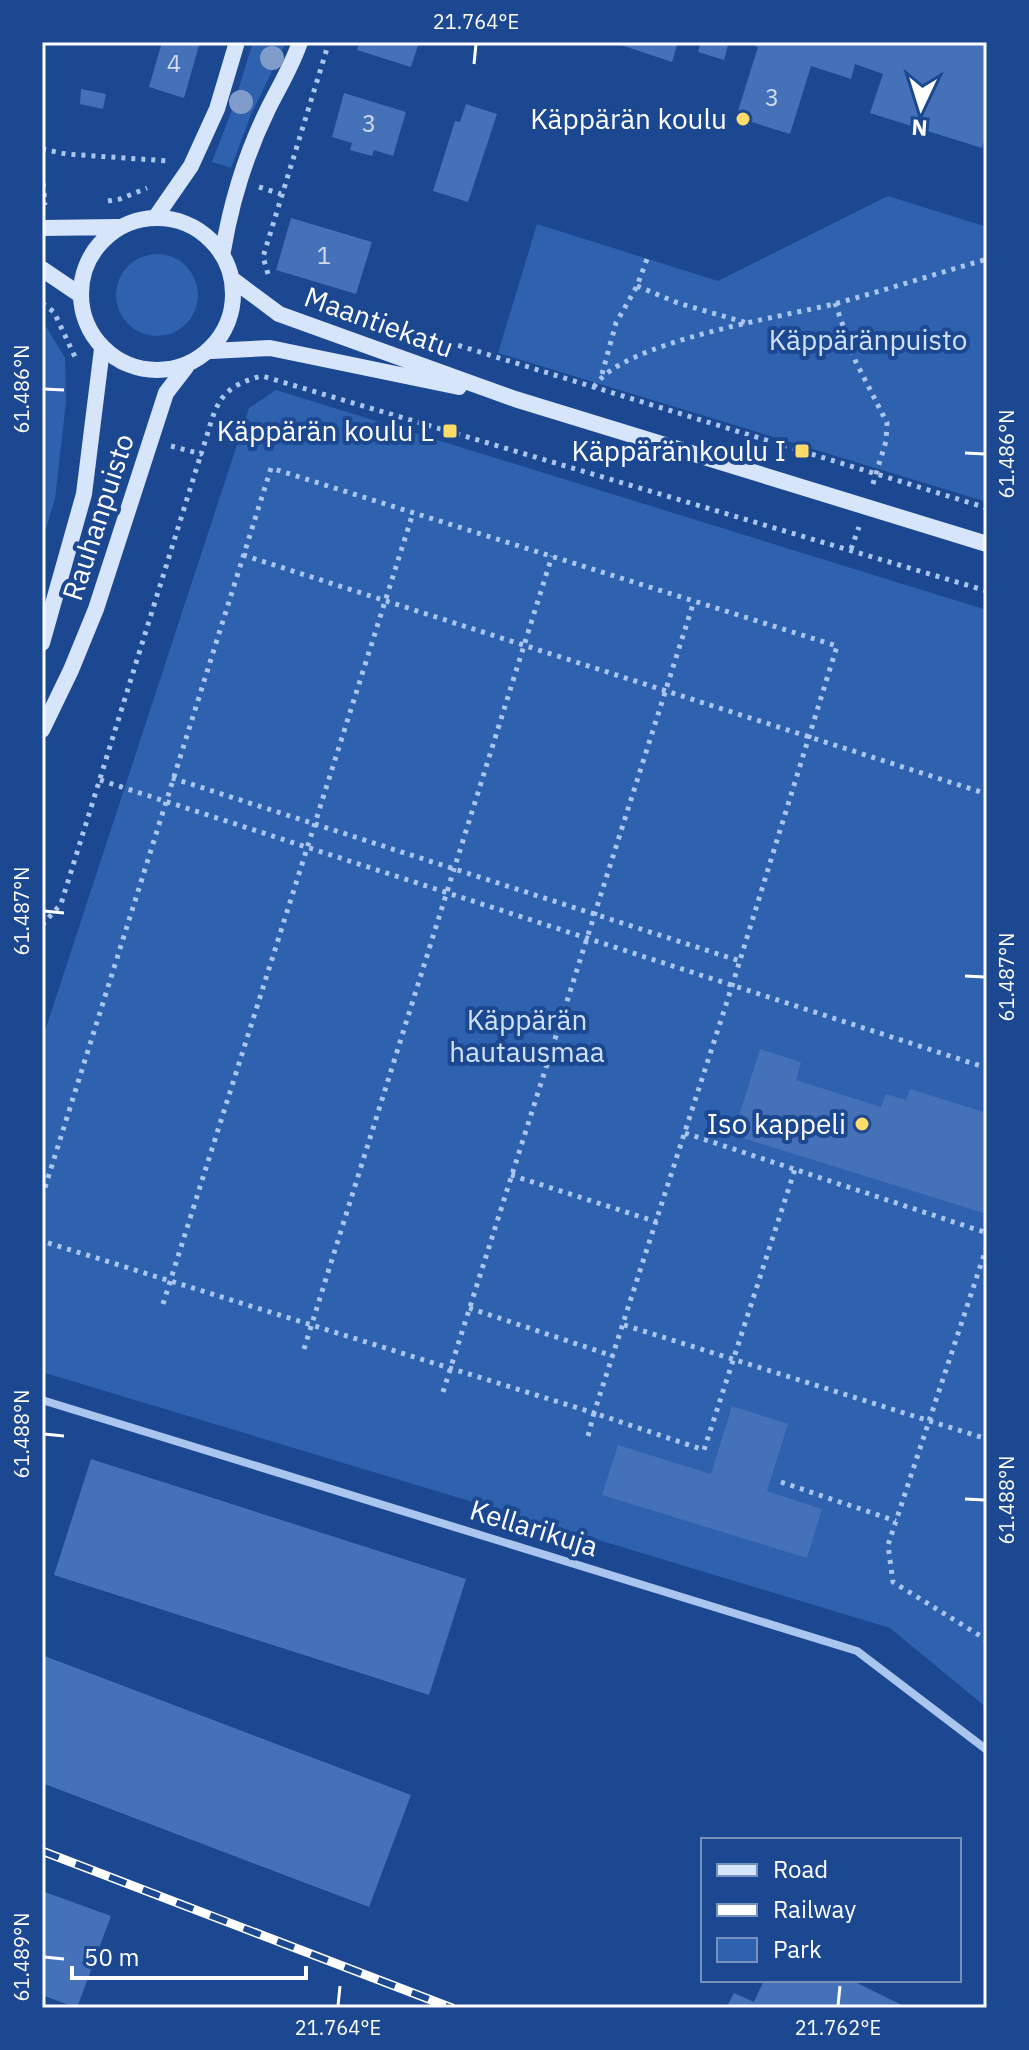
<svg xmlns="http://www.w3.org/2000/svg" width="1029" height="2050" font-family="'IBM Plex Sans',sans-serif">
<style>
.green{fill:#2e61ae}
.building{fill:#4471b8}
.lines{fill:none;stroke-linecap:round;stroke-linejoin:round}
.path{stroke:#aac5ee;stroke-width:5;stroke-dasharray:4 6;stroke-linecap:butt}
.street{stroke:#aac5ee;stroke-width:8}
.secondary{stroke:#d7e5fa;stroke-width:16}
.rail-casing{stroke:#fff;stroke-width:9}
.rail{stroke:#1b4890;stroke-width:6;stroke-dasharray:18;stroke-linecap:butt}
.tree{fill:#7f9cca}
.ticks{fill:none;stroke:#fff;stroke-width:3}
.poi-dot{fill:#ffdc68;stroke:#1b4890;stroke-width:3}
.labels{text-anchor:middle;stroke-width:8;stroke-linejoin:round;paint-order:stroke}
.number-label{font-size:24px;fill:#d0dced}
.poi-label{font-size:28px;fill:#fff;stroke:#1b4890;text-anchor:end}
.street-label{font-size:28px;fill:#fff;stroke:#1b4890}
.park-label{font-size:28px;fill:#d1e1fa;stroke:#1b4890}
.neatline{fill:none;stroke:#fff;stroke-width:3}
.ticks-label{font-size:20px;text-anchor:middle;fill:#fff}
</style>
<rect width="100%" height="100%" fill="#1b4890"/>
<path class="green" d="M253 42H286L250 117 231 168 212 162 232 110Z
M888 196 987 227V502L498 353 537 224 718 281Z
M116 295a41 41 0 1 1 82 0a41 41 0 1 1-82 0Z
M42 320 65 358 66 402 55 499 42 541Z
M276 390 987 610V1708L890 1628 42 1372V1040L249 408Z"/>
<path class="building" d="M162 42H200L184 98 149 87Z
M359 42H419L411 67 357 50Z
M612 42H678L672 62Z
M701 42H729L724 60 698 52Z
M745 42H987V130L982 148 870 113 883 74 855 64 851 79 811 66 790 134 736 117 758 47Z
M81 89 106 94 103 109 80 104Z
M344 93 406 112 393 156 374 150 372 156 350 150 352 143 332 137Z
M466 104 497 114 468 202 433 191 455 121 460 122Z
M291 218 372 242 356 294 276 270Z
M760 1049 801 1062 796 1080 881 1107 886 1094 906 1100 910 1089 987 1113V1214L733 1135Z
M732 1406 788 1424 767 1491 822 1509 807 1558 602 1495 618 1445 711 1474Z
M91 1459 466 1579 429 1695 54 1575Z
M42 1655 411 1795 369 1907 42 1783Z
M42 1891 111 1916 77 2008 42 1995Z
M764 1980H851L908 2008H726L734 1993 754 2002Z"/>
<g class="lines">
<path class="path" d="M42 149 66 154 169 161
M42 173 45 203 42 202
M259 187 281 194
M108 201 120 199 147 188
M268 274 263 257 329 42
M637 286 678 303 747 323
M42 303 54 312 76 359
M835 303 855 360 887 423 886 441 872 487
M353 313 987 508
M602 374 616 323 637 286 647 259
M594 387C621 342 781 317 834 304 885 290 936 274 987 259
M171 446 201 454C216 411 213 388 262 376L987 591
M851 549 859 527
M243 555 987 794
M172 778 740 961
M100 780 987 1068
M42 925 61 904 201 454
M685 1133 987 1233
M511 1175 657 1222
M42 1197 271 468 837 646 732 986 594 1413 42 1241
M987 1246 888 1545 893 1582 987 1640
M163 1304 413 513
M469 1308 613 1356
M624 1325 987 1439
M304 1349 552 556
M443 1392 694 601
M588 1436 594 1413 704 1450 795 1169
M781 1482 896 1521"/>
<path class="street" d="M42 1400 857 1651 987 1750"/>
<path class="secondary" d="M81 294a76 76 0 1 1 152 0a76 76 0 1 1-152 0Z
M155 218 191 166 217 109 237 42
M42 228 117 227
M223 251C231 203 246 154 268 109 279 87 292 66 300 42
M42 269 79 294
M232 279 279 314 515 399 987 544
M211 351 270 348 459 387
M42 643 84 494 102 349
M42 730 71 670 96 609 166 393 186 367"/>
<g class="rail-casing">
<path id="rail" d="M42 1851 452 2008"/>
</g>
<use href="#rail" class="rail"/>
</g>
<g class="tree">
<circle cx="272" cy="58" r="12"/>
<circle cx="241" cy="102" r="12"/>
</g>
<path class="ticks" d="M474 64 476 44M44 389 64 390M965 453 985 454M44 911 64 913M965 976 985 977M44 1434 64 1436M965 1499 985 1500M44 1957 64 1959M338 2006 340 1986M838 2006 840 1986"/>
<g class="poi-dot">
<circle cx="743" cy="119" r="8"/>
<rect x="442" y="423" width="16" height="16" rx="4"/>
<rect x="794" y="443" width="16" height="16" rx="4"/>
<circle cx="862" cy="1124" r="8"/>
</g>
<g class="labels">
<g class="number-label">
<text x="174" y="72">4</text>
<text x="772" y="106">3</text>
<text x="369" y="132">3</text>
<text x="324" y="264">1</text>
</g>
<g class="poi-label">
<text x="727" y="129">Käppärän koulu</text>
<text x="434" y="441">Käppärän koulu L</text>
<text x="786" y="461">Käppärän koulu I</text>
<text x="846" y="1134">Iso kappeli</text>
</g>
<g class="street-label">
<text transform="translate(379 322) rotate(20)" y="10">Maantiekatu</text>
<text transform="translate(98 517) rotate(-72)" y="10">Rauhanpuisto</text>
<text transform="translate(534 1528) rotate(17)" y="10">Kellarikuja</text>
</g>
<g class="park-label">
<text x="868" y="350">Käppäränpuisto</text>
<text x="527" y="1030">Käppärän<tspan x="527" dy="32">hautausmaa</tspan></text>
</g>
</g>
<rect width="1029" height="2050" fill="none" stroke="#1b4890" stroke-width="88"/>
<rect x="701" y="1838" width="260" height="144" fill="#1b4890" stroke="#7691bc" stroke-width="2"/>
<rect x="717" y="1864" width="40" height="12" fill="#d7e5fa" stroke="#7691bc" stroke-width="2"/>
<text x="773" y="1878" font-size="24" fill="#ffffff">Road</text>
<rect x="717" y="1904" width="40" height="12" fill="#ffffff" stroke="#7691bc" stroke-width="2"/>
<text x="773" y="1918" font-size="24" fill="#ffffff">Railway</text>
<rect x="717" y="1938" width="40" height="24" fill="#2e61ae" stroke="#7691bc" stroke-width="2"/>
<text x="773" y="1958" font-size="24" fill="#ffffff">Park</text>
<g transform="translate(921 108) rotate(184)" stroke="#1b4890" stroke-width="6" paint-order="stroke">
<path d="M0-6L14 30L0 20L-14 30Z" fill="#ffffff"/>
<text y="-12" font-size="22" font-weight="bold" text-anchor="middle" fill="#ffffff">N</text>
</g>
<path d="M72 1966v12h234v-12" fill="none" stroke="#ffffff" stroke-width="4"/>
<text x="84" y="1966" font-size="24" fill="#ffffff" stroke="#1b4890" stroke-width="6" paint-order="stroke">50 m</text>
<rect x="44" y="44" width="941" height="1962" class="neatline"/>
<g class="ticks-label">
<text x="476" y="29">21.764°E</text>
<text transform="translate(22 389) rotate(-90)" y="7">61.486°N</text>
<text transform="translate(1007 454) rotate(-90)" y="7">61.486°N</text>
<text transform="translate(22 911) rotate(-90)" y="7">61.487°N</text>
<text transform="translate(1007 977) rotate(-90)" y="7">61.487°N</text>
<text transform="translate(22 1434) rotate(-90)" y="7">61.488°N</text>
<text transform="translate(1007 1500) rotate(-90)" y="7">61.488°N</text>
<text transform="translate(22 1957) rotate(-90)" y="7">61.489°N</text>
<text x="338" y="2035">21.764°E</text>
<text x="838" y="2035">21.762°E</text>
</g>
</svg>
